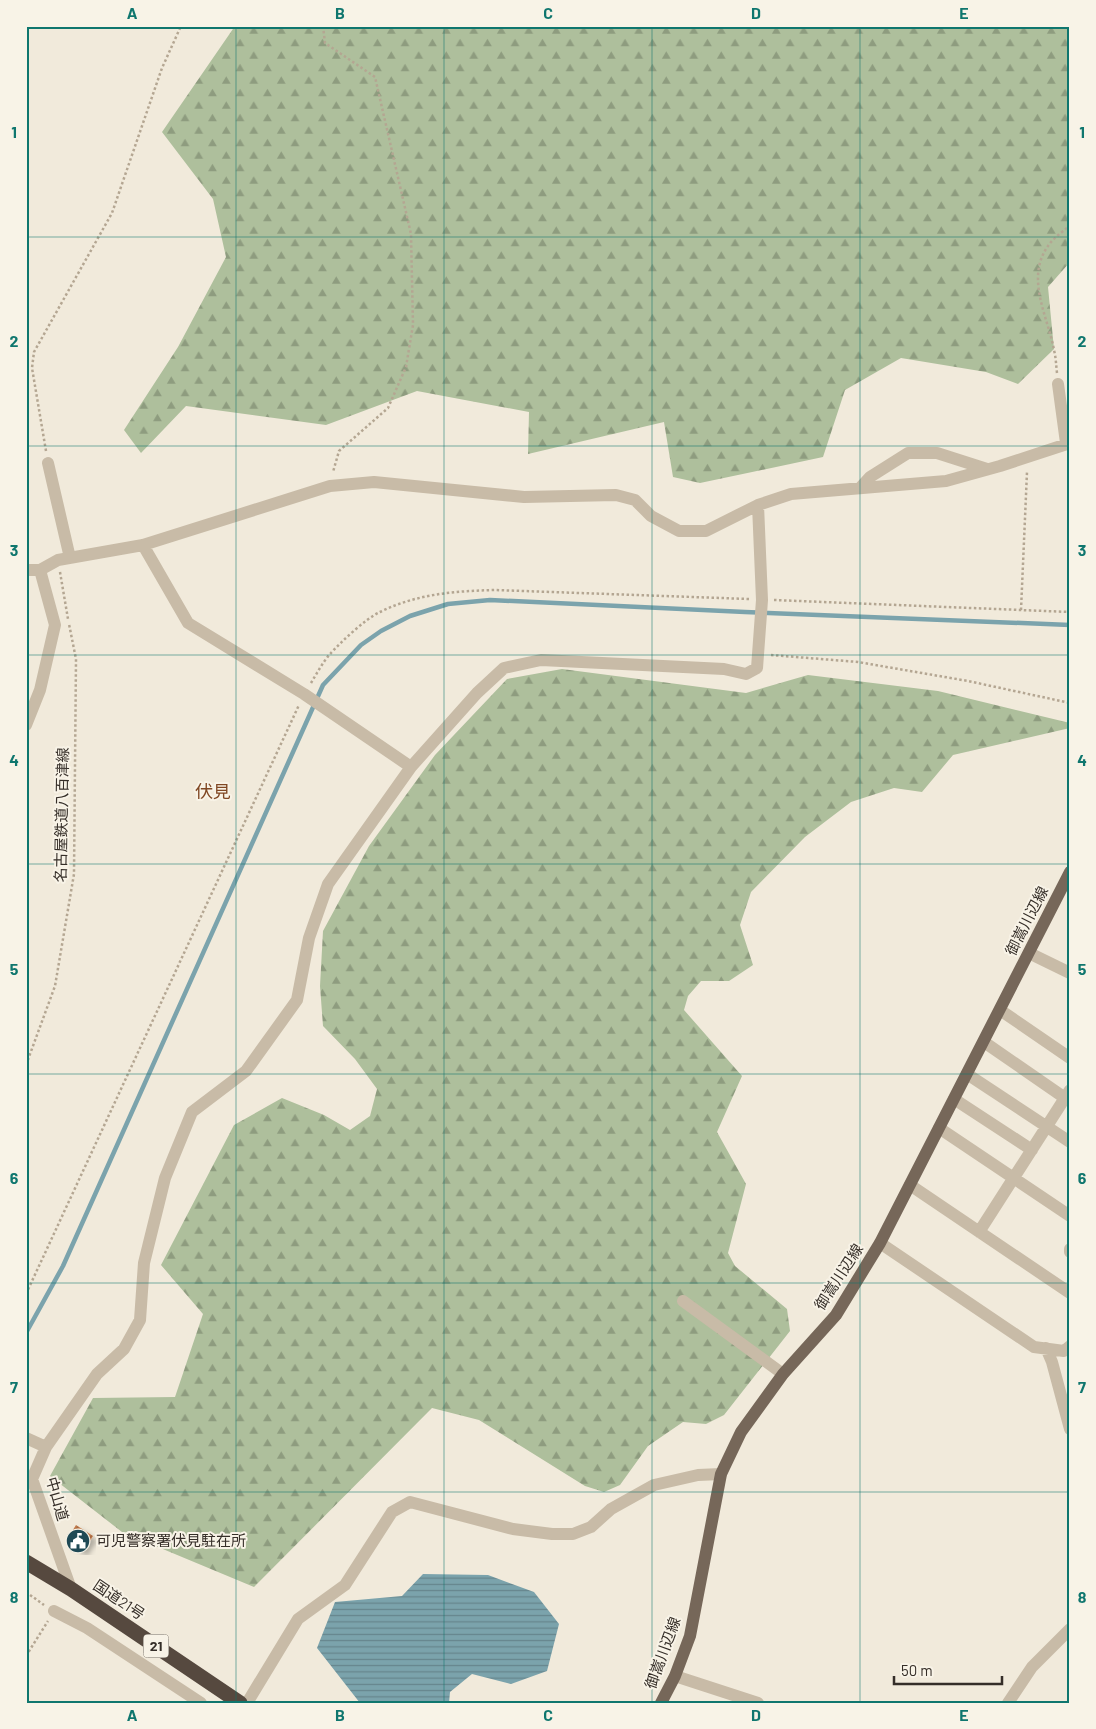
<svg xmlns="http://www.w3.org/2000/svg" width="1096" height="1729" font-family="Barlow,'Noto Sans JP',sans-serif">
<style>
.forest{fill:url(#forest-firs)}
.water{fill:url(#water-rules)}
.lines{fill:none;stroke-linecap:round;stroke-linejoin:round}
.stream{stroke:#7ba3ac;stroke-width:4.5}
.building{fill:url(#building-hatch);filter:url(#shadow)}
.path{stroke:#b4a692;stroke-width:2.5;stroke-dasharray:2.5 2.5;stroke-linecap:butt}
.minor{stroke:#c8bba7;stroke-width:12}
.major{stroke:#766759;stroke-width:12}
.highway{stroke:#56493f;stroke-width:15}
.grid{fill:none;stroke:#0f766e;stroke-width:1;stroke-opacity:0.55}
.labels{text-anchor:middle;stroke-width:4;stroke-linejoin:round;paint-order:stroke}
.shield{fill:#f8f3e7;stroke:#706961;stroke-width:1}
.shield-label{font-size:14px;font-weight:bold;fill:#352e28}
.street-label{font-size:15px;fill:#352e28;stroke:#f8f3e7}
.poi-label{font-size:15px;fill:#352e28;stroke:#f8f3e7;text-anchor:start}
.quarter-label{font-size:18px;fill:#804824;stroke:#f8f3e7}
.neatline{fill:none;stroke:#0f766e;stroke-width:2}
.grid-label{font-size:16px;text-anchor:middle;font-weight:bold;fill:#0f766e}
</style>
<defs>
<pattern id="forest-firs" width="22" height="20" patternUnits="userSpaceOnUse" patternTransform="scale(1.25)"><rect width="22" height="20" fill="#aebf9c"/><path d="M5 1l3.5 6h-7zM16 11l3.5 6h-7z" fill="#8e9c7f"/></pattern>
<pattern id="water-rules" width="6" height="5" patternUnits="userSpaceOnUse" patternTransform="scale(1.25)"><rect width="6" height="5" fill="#7ba3ac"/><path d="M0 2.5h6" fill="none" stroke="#66858c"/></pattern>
<pattern id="building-hatch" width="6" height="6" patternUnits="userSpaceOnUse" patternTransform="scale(1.25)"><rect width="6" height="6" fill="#c17849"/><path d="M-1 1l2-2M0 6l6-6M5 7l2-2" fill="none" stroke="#9e633d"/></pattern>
<filter id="shadow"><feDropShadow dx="4.5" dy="4.5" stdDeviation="2.5" flood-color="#0004"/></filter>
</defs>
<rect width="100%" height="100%" fill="#f1eadb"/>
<path class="forest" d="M235 26H1070V262L1048 287 1054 349 1018 384 986 372 901 358 845 390 823 457 700 483 673 477 664 422 528 454 529 412 417 391 326 425 186 406 141 453 124 430 178 347 226 257 213 199 162 132Z
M562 669 746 693 808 675 938 691 1070 723V728L953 755 922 792 894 788 851 802 805 837 751 892 740 925 753 965 729 981H701L688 996 684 1010 742 1076 717 1132 746 1184 728 1253 735 1266 787 1309 790 1331 724 1415 706 1424 683 1422 648 1446 620 1485 604 1492 585 1486 479 1420 432 1408 254 1587 122 1532 50 1476 93 1398 175 1397 203 1314 161 1265 234 1125 282 1098 324 1115 350 1130 370 1116 377 1089 355 1059 323 1026 320 986 323 931 369 846 435 755 507 679Z"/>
<path class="water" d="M423 1574 488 1575 534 1592 559 1624 547 1671 511 1684 472 1674 450 1692 449 1703H360L317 1648 335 1602 402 1596Z"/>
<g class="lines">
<path class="stream" d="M26 1333 63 1266 323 685 361 645 381 631 410 616 448 604 490 600 745 612 1070 625"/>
</g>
<path class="building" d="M76 1525 93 1536 83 1552 66 1541Z"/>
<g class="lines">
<path class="path" d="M323 26 325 43 375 77 411 234 413 325 406 367 388 408 339 451 333 472
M1057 373C1056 365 1056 358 1054 350 1048 317 1025 278 1048 246 1053 238 1063 232 1070 225
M46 451 32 368 34 352 112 213 162 68 181 26
M60 572 68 619
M774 600 1070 612
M1021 610 1027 472
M771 655 858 662 968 681 1070 703
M311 683C317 673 323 662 330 654 341 642 365 619 380 612 416 594 455 591 495 590L749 599
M26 1065 55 986 74 874 76 659 69 624
M26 1294 299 705
M26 1592 44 1605
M26 1656 48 1621"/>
<path class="minor" d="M1058 384 1066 443
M48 463 70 558
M860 488 870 477 908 453H937L987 469
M143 545 188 623 304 694 411 767
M26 570H40L58 560 143 545 330 486 374 482 524 497 616 495 635 500 651 516 679 531H706L758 505 791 494 946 481 1000 466 1070 443
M26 725 40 690 55 625 40 570
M1029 953 1070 973
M1000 1010 1070 1058
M984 1042 1065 1098
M967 1074 1070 1142
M954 1099 1032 1150
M939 1128 1070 1216
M910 1185 1070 1293
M979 1232 1070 1090
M880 1243 1034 1347 1064 1351 1070 1346
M1070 1249V1252
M683 1301 783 1374
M1046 1348 1052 1362 1070 1429
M26 1438 46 1447
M71 1589 32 1479 46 1447 97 1374 124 1349 140 1320 144 1263 165 1178 192 1112 246 1071 297 1000 309 938 328 884 411 767 477 693 504 668 541 660 724 669 746 674 757 668 762 600 758 505
M54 1611 87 1628 201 1703
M675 1676 758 1703
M247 1703 298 1619 345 1585 392 1512 410 1502 513 1529 552 1534H573L591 1527 611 1509 654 1485 698 1475 721 1474
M1008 1703 1032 1667 1070 1629"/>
<path class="major" d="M661 1703 675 1676 690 1636 721 1474 741 1432 783 1374 836 1315 880 1243 1070 872"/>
<path class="highway" d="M26 1562 71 1589 240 1703"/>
</g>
<path class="grid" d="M236 26V1703M444 26V1703M652 26V1703M860 26V1703M26 237H1070M26 446H1070M26 655H1070M26 864H1070M26 1074H1070M26 1283H1070M26 1492H1070"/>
<defs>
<g id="civic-disc" transform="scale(1.25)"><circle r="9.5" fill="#1f4955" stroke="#f8f3e7"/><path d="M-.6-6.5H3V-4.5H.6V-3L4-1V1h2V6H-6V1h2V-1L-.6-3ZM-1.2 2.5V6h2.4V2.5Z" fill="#fff"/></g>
</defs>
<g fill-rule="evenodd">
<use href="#civic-disc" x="78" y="1541"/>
</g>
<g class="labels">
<rect class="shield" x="143.5" y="1634.5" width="25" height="23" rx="4"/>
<g class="shield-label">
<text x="156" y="1651">21</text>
</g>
<g class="street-label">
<text transform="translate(62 815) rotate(-89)" y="5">名古屋鉄道八百津線</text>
<text transform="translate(1027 921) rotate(-63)" y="5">御嵩川辺線</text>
<text transform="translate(839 1277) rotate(-57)" y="5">御嵩川辺線</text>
<text transform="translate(57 1499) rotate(74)" y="5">中山道</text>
<text transform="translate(119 1600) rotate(34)" y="5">国道21号</text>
<text transform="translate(663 1653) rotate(-70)" y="5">御嵩川辺線</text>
</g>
<g class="poi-label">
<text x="96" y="1546">可児警察署伏見駐在所</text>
</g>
<g class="quarter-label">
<text x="213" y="798">伏見</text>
</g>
</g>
<rect width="1096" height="1729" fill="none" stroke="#f8f3e7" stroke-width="55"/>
<path d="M894 1676v8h108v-8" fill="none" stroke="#352e28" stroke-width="2.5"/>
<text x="901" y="1676" font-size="15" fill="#352e28" stroke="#f8f3e7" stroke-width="4" paint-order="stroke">50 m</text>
<rect x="28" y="28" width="1040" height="1674" class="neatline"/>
<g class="grid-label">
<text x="132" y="19">A</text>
<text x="340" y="19">B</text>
<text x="548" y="19">C</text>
<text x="756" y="19">D</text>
<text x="964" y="19">E</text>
<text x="14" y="138">1</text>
<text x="1082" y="138">1</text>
<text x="14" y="347">2</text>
<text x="1082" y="347">2</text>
<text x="14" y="556">3</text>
<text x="1082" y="556">3</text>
<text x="14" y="766">4</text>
<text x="1082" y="766">4</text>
<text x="14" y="975">5</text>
<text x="1082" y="975">5</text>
<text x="14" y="1184">6</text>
<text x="1082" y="1184">6</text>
<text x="14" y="1393">7</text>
<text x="1082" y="1393">7</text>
<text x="14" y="1603">8</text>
<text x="1082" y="1603">8</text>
<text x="132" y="1721">A</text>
<text x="340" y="1721">B</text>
<text x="548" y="1721">C</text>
<text x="756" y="1721">D</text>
<text x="964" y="1721">E</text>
</g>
</svg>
